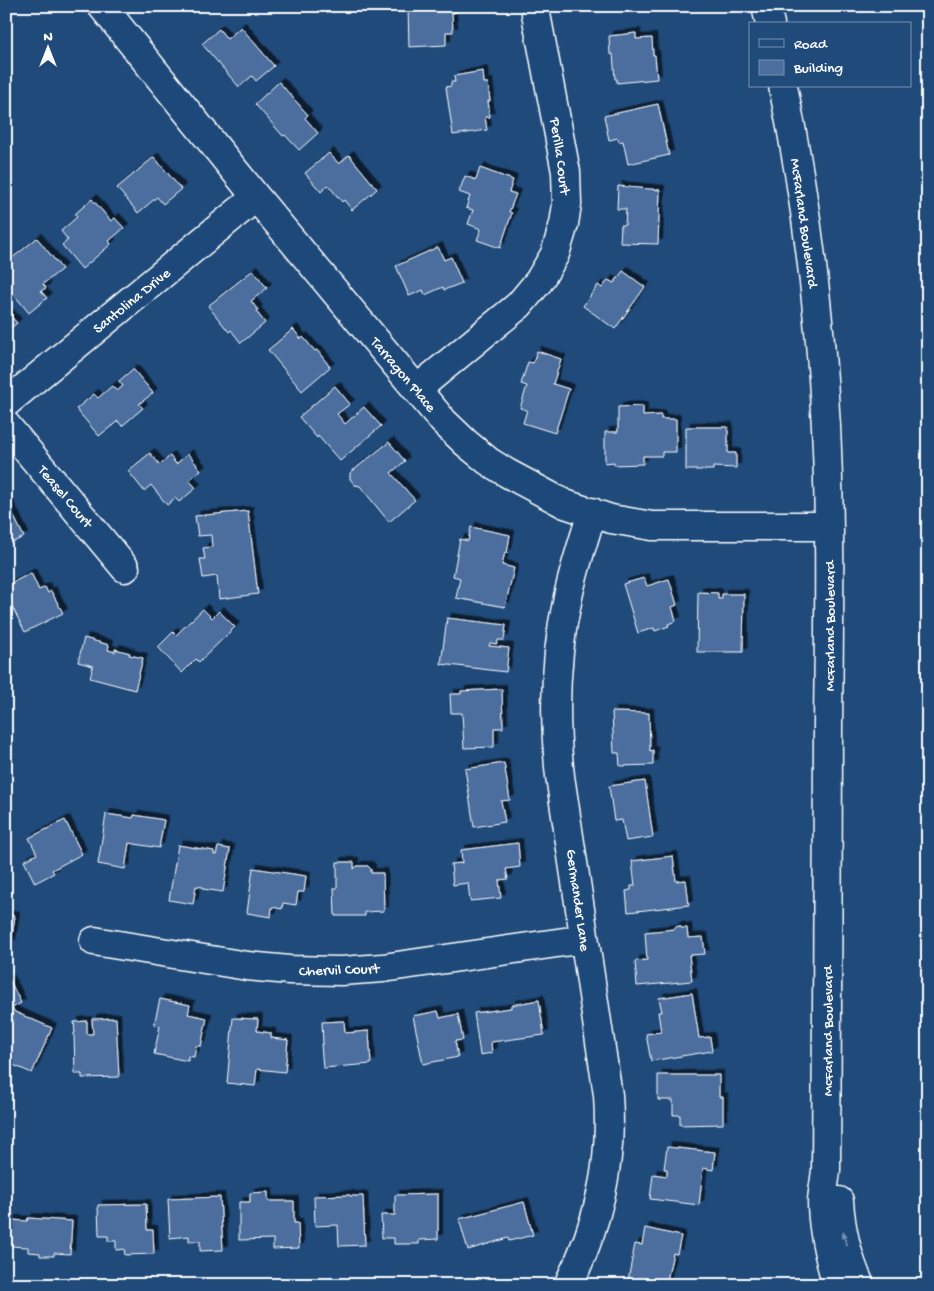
<svg xmlns="http://www.w3.org/2000/svg" width="934" height="1291" font-family="'Gochi Hand',sans-serif">
<style>
.building{fill:#4c6e9e;stroke:#fff;filter:url(#shadow)}
.lines{fill:none;stroke-linecap:round;stroke-linejoin:round}
.minor-casing{stroke:#fff;stroke-width:31}
.minor{stroke:#1f4a7a;stroke-width:28}
.oneway{fill:#7992af}
.labels{text-anchor:middle;stroke-width:5;stroke-linejoin:round;paint-order:stroke}
.street-label{font-size:15px;fill:#fff;stroke:#1f4a7a}
</style>
<defs>
<filter id="shadow"><feDropShadow dx="4.5" dy="-4.5" stdDeviation="0" flood-color="#0009"/></filter>
</defs>
<rect width="100%" height="100%" fill="#1f4a7a"/>
<filter id="ink" filterUnits="userSpaceOnUse"><feTurbulence type="fractalNoise" baseFrequency=".02" numOctaves="2"/><feDisplacementMap in="SourceGraphic" scale="10" xChannelSelector="R" yChannelSelector="G"/><feConvolveMatrix kernelMatrix="1 2 1 2 8 2 1 2 1" color-interpolation-filters="sRGB"/></filter>
<g filter="url(#ink)">
<path class="building" d="M408 6H458V12L452 13 453 32H446V45L409 47Z
M241 27 274 66 256 81 252 76 239 87 202 44 219 29 227 39Z
M636 33V39L652 38 653 55H655L657 79 617 83V79H615L613 54H610L609 36Z
M483 71 484 83H488L490 101H488L490 117H485L487 130 453 135 446 87 451 86V82H455L454 76Z
M279 82 308 115 305 118 318 133 299 150 285 135 283 136 255 104Z
M658 104 669 155 628 164 623 141 619 142 618 138 609 140 604 116Z
M329 153 339 164 349 155 377 189 352 210 344 200 342 202 328 185 321 192 305 173Z
M154 157 181 189 163 204 157 197 138 213 117 188Z
M480 168 513 180 509 192 516 194 509 212 512 213 500 248 477 240 481 229 468 224 473 210 466 208 470 196 459 192 465 176 476 180Z
M618 186 660 190 658 244 620 243 621 225H625L626 209H617Z
M92 199 111 221 115 218 124 228 109 241 111 244 82 269 62 245 68 240 61 231 77 217 75 214Z
M37 238 62 269 43 284 46 288 41 291 47 298 29 313 6 285V263Z
M438 247 444 260 451 257 462 283 444 290 443 287 425 295 423 290 409 296 396 266Z
M253 270 267 288 251 301 258 310 256 311 265 323 241 343 231 330 229 332 208 306Z
M623 271 645 287 615 329 583 306 598 285 602 288 608 280 614 283Z
M6 311 17 323 6 332Z
M293 329 301 339 303 337 315 351 317 350 330 367 302 391 268 350Z
M537 351 561 359 553 384 569 389 555 433 523 423 527 410 520 408 527 386 521 384 528 362 533 363Z
M133 369 153 393 139 404 143 408 122 426 118 421 99 436 76 409 94 394 98 398 112 386 117 391 123 386 119 381Z
M335 386 350 404 337 414 345 424 364 407 381 426 340 461 318 436 317 438 299 417Z
M643 406V416L661 415V419H676V452H662V456H643V464L614 465V462L605 463V432H618V407Z
M686 427H728V453H736V468L713 467V470H686Z
M389 442 405 461 391 473 415 500 389 522 360 486 355 485 350 479V473Z
M150 453 160 465 170 456 176 464 188 454 201 470 189 480 196 488 179 502 175 498 167 505 151 485 144 491 128 471Z
M6 500 24 537 6 545Z
M248 511 258 594 219 599 217 576 203 578 200 559H205L203 548 212 547 211 535 198 536 195 516Z
M471 527 510 535 507 553 505 552 502 565 514 568 505 607 456 598 460 578 453 576 460 539 468 541Z
M31 573 39 590 45 587 48 593 51 591 63 613 25 632 6 595V586Z
M644 578 647 586 669 579 677 605 672 607 676 621 668 624 669 626 655 631 654 628 638 633 623 584Z
M698 592 718 593V599H722V594H744L743 652H697Z
M203 609 212 618 219 611 235 627 199 662 196 659 182 673 158 647 173 632 176 635Z
M447 618 506 625 504 640H498L497 644 490 643 489 646 509 648 506 672 441 664Z
M84 638 109 645 108 650 115 652V649L130 653 129 655 143 658 135 690 90 678 93 666 78 662Z
M502 689 503 728H494V747L464 748 462 713H451L450 694H461V691Z
M612 712 649 713 650 751 653 750V765L620 766 619 753H614Z
M504 763 510 800 501 801 505 822 474 827 465 769Z
M645 781 653 837 626 841 622 820 614 821 609 786Z
M106 814 133 818 134 815 164 820 159 848 129 843 125 869 98 864Z
M65 820 82 854 52 870 54 873 35 883 24 861 37 854 29 838Z
M518 843 520 867 506 869 508 879 499 880 501 898 470 901 468 883 453 885 451 864 462 863 461 850Z
M178 845 214 851V855H216L218 847 230 849 223 892 203 889V887L196 886 193 904 169 900Z
M673 856 676 881 686 880 689 905 628 912 626 891 631 890V886H635L632 861Z
M337 862H354V869L357 866H368L371 869V873H383L384 911 365 912V916H335L334 888H337Z
M253 868 306 876 304 892H298L296 905 283 903 282 909 272 907 271 917 247 913Z
M6 915 15 916 11 944H6Z
M680 926 681 928H687L688 938 703 937 705 954 689 955 692 981 637 986 635 961 647 960 645 932 675 929V927Z
M9 979 21 1003 12 1008 15 1012 52 1028 32 1073 6 1062V980Z
M692 993 699 1038 710 1037 712 1051 651 1061 646 1034 661 1032 658 1012H662L659 998Z
M160 999 190 1005 188 1014 207 1018 201 1046H196L194 1057 188 1056V1061L154 1054 160 1026 154 1025Z
M539 1000 544 1035 491 1042 492 1053 480 1055 474 1013 511 1008V1005Z
M438 1011 440 1018 458 1014 463 1040 455 1041 458 1057 423 1064 413 1016Z
M116 1018 119 1077 82 1078V1074H75L74 1033H75L74 1022 87 1021V1034H93L92 1019Z
M233 1018 258 1019 257 1031 271 1033V1038L288 1040 285 1072 257 1069 255 1086 227 1083Z
M344 1021 345 1033 369 1031 371 1064 323 1068 321 1044H323L322 1022Z
M658 1075H719V1097H723V1124L680 1125V1115H673V1100H658Z
M667 1147 715 1152 713 1170 703 1168 699 1205 650 1199 653 1174 667 1176V1169H664Z
M268 1192V1201H294V1223H298L299 1248 273 1249V1239L239 1240V1202H250V1193Z
M438 1194V1239L419 1240V1244H394V1238H382L381 1215H395V1195Z
M350 1195V1196H363L365 1245 339 1246 338 1225 315 1226 314 1196Z
M220 1197 223 1250 200 1251V1241H189V1236L170 1238 168 1199Z
M524 1202 533 1235 509 1241 508 1238 468 1250 459 1219Z
M146 1204 147 1230H153L154 1254 125 1255 124 1249 116 1250V1241H108V1236H99L98 1205Z
M28 1218 72 1221 70 1254 54 1253V1256H40V1253L28 1252V1247L9 1246 11 1220 27 1221Z
M645 1228 681 1236 677 1254 673 1253 666 1285H627L635 1244 642 1245Z"/>
<g class="lines">
<g class="minor-casing">
<path id="minor" d="M102 6 256 197 443 421 466 443 488 461 507 473 565 504 611 519 652 526H829
M766 6 770 24
M783 86C806 198 820 313 826 427 831 527 829 627 828 727 828 875 827 1022 826 1170 825 1180 823 1190 822 1201 822 1229 829 1258 837 1285
M417 389 519 305 539 281 555 254 564 224 567 204 566 172 536 14
M6 403 256 197
M6 425 125 568
M94 941 247 966 289 970 341 971 383 968 578 940 584 938
M839 1201C841 1230 848 1259 860 1285
M568 1285C599 1224 613 1163 608 1095L560 776C553 716 555 656 568 597 574 568 584 540 592 512"/>
</g>
<use href="#minor" class="minor"/>
</g>
<defs><path id="oneway-solid" d="M-6-.8H1V-3.2L6.5 0L1 3.2V.8H-6Z" transform="scale(1.25)"/></defs>
<use class="oneway" href="#oneway-solid" transform="translate(845 1239) rotate(-103)"/>
</g>
<g class="labels">
<g class="street-label">
<text transform="translate(561 156) rotate(82)" y="5">Perilla Court</text>
<text transform="translate(805 223) rotate(82)" y="5">McFarland Boulevard</text>
<text transform="translate(131 300) rotate(-39)" y="5">Santolina Drive</text>
<text transform="translate(404 374) rotate(50)" y="5">Tarragon Place</text>
<text transform="translate(66 496) rotate(50)" y="5">Teasel Court</text>
<text transform="translate(829 626) rotate(-90)" y="5">McFarland Boulevard</text>
<text transform="translate(579 900) rotate(82)" y="5">Germander Lane</text>
<text transform="translate(339 969) rotate(-2)" y="5">Chervil Court</text>
<text transform="translate(827 1031) rotate(-90)" y="5">McFarland Boulevard</text>
</g>
</g>
<rect width="934" height="1291" fill="none" stroke="#1f4a7a" stroke-width="25"/>
<rect x="12" y="12" width="909" height="1266" fill="none" stroke="#fff" stroke-width="2" filter="url(#ink)"/>
<rect x="749" y="22" width="162" height="65" fill="#1f4a7a" stroke="#7992af"/>
<rect x="759" y="39" width="25" height="8" fill="#1f4a7a" stroke="#7992af"/>
<text x="794" y="48" font-size="15" fill="#ffffff">Road</text>
<rect x="759" y="60" width="25" height="15" fill="#4c6e9e" stroke="#7992af"/>
<text x="794" y="72" font-size="15" fill="#ffffff">Building</text>
<g transform="translate(48 48)" stroke="#1f4a7a" stroke-width="4" paint-order="stroke">
<path d="M0-4L9 19L0 12L-9 19Z" fill="#ffffff"/>
<text y="-8" font-size="14" font-weight="bold" text-anchor="middle" fill="#ffffff">N</text>
</g>
</svg>
